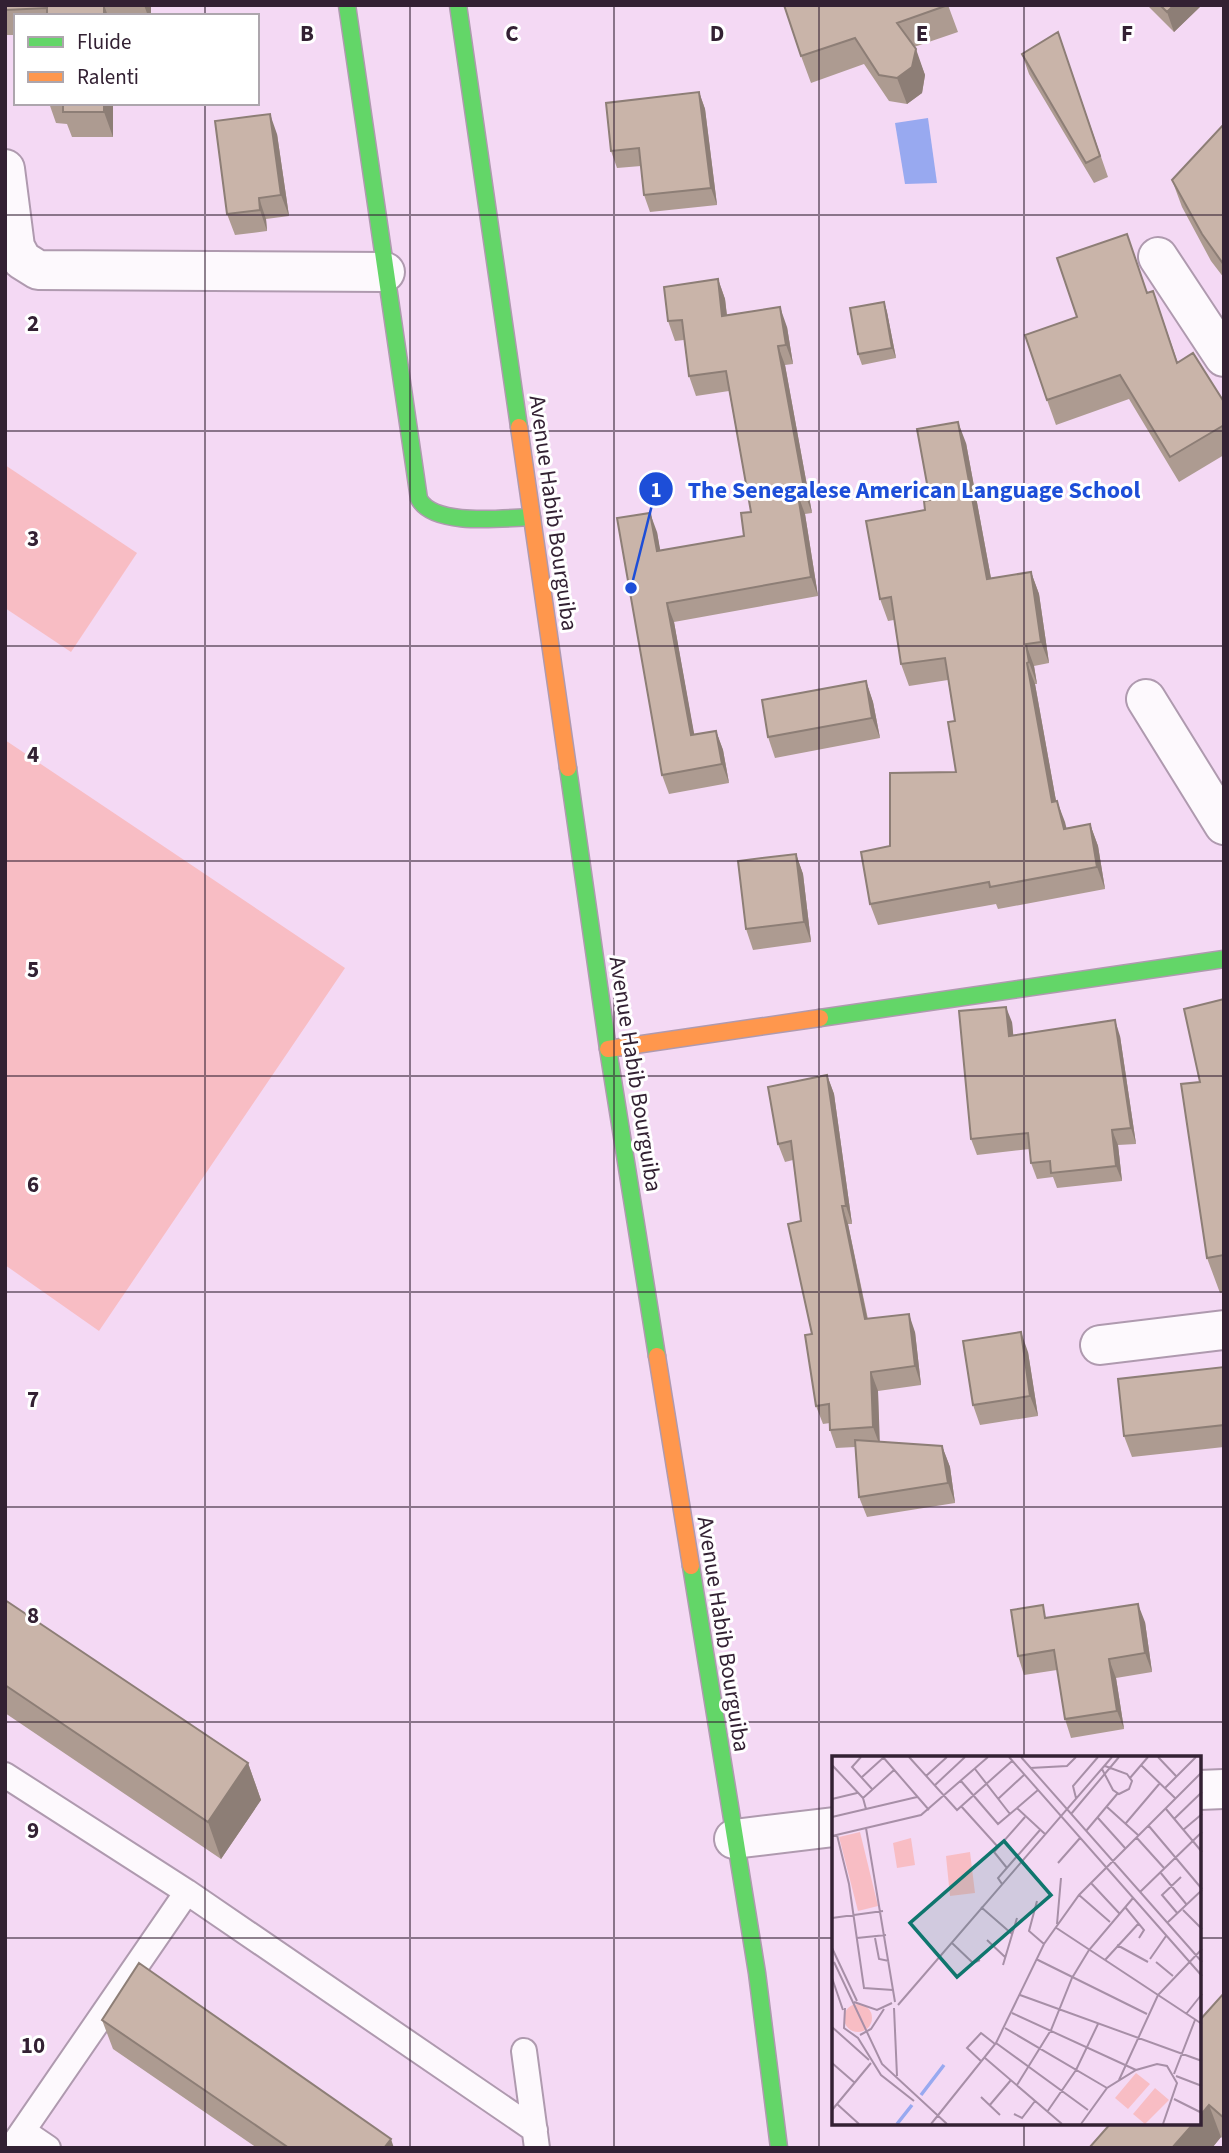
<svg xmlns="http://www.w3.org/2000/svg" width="1229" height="2153" font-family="'Source Sans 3',sans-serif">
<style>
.green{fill:#f8bdc4}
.water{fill:#98a9f0}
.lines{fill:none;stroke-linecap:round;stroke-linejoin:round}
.lane-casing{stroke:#af9aaf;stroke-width:28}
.street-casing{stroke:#af9aaf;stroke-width:42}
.fast-casing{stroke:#af9aaf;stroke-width:19}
.slow-casing{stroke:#af9aaf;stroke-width:19}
.lane{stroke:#fdf9fd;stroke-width:24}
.street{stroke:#fdf9fd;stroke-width:38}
.fast{stroke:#63d668;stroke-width:16}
.slow{stroke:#ff974d;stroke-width:16}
.wall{fill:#ad9b91}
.shaded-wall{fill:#8d7e76}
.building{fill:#c9b4a9;stroke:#8d7e76;stroke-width:2}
.grid{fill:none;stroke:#332133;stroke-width:2;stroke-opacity:0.55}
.labels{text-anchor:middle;stroke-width:6;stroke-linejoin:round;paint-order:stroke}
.street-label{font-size:23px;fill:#332133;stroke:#fff}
.inset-river{fill:none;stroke:#98a9f0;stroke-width:3.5}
.inset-road{fill:none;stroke:#a78fa7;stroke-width:2}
.view{fill:#0f766e;fill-opacity:0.15;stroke:#0f766e;stroke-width:3.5}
.inset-edge{fill:none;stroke:#332133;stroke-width:3.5}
.grid-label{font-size:23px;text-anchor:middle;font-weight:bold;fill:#332133;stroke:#fff;stroke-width:6;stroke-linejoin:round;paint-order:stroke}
.leader{fill:none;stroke:#1d4ed8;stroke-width:2.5}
.callout-dot{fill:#1d4ed8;stroke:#fff;stroke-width:2.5}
.mark-label{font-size:21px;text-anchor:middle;font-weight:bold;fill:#fff}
.callout-label{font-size:24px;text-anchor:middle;font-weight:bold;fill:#1d4ed8;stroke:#fff;stroke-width:6;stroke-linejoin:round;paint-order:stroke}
</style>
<rect width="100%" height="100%" fill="#f4d9f4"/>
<path class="green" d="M5 465 137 553 71 652 5 608Z
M5 740 345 968 99 1331 5 1265Z"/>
<path class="water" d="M928 118 937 183 905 184 895 123Z"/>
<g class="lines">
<g class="lane-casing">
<path id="lane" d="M5 1775 187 1892 535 2130
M524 2051 537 2148
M23 2131 48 2148
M11 2148 187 1892"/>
</g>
<g class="street-casing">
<path id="street" d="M5 169 15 247 22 260 38 270 385 272
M1158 257 1224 357
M1146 699 1224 825
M1100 1345 1224 1330
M1199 1790 1224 1789
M734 1839 834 1827"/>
</g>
<g class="fast-casing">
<path id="fast" d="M347 5 419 499C434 527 504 518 532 517
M458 5 519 427
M568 768 608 1049 657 1356
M820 1018 1224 959
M691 1566 757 1973 779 2148"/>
</g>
<g class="slow-casing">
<path id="slow" d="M519 427 568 768
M608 1049 820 1018
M657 1356 691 1566"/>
</g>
<use href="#lane" class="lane"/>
<use href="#street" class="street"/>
<use href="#fast" class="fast"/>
<use href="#slow" class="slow"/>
</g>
<path class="wall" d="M5 5H151V16H16V35H5Z
M948 5 958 32 914 47 925 75 922 93 907 104 889 101 864 64 811 83 801 56Z
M1147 5H1202L1174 32Z
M1058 32 1108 177 1094 183 1029 74 1022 54Z
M699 92 705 109 717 205 650 212 644 195 641 166 617 168 611 151Z
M49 103H113V137H72L67 124 56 123Z
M1224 124V278L1211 261 1182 207 1172 180Z
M277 134 289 216 266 219 267 231 235 235 227 214Z
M1127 234 1147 293 1153 291 1178 363 1224 402V455L1179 482 1129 399 1056 425 1047 400 1077 317Z
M718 279 725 299 727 315 787 327 793 364 785 365 812 513 805 514 818 596 674 622 694 735 716 731 723 750 729 783 669 794 662 775 657 532 660 551 744 536 751 512 729 391 696 396 689 376 684 340 675 341 668 321Z
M884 302 887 312 896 358 862 365 858 354Z
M966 443 991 578 1031 572 1039 594 1049 663 1034 666 1037 684H1035L1056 801 1066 828 1090 824 1098 846 1105 889 998 909 996 904 878 925 870 904 890 846 956 772 955 721 948 680 909 686 901 664 894 620 888 621 880 599 930 500Z
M866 681 873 702 880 738 775 758 768 737Z
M796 854 803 874 811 942 753 950 746 929Z
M1224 999V1292L1220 1293 1207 1258 1200 1082Z
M1012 1022 1013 1036H1120L1136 1144 1118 1145 1122 1181 1057 1188 1053 1177 1037 1179 1031 1163 1030 1149 977 1155 971 1139Z
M827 1075 834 1094 852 1224H848L868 1319 915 1332 921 1385 878 1391 879 1442 942 1446 950 1467 955 1503 867 1517 859 1497 855 1447 836 1448 830 1430V1423L823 1424 816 1406 812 1334 801 1221 793 1160 785 1162 778 1144Z
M1028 1352 1038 1416 980 1425 973 1405Z
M1224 1367V1447L1132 1457 1124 1436Z
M5 1600 248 1763 261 1800 221 1859 5 1713Z
M1048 1618 1145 1622 1152 1672 1116 1678 1124 1729 1071 1738 1065 1719 1057 1670 1024 1675 1018 1656Z
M1224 1993V2140L1221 2137 1212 2148H1089Z
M102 2020 394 2148H257L113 2049Z"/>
<path class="shaded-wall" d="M104 5 108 16H104Z
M144 5H151V16H148Z
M1174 5H1202L1174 32 1167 12Z
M916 49 925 75 922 93 907 104 897 78Z
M699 92 705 109 717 205 711 188Z
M104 103H113V137L104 112Z
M270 114 277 134 289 216 281 195Z
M259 198 266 219 267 231 260 210Z
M718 279 725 299 729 335 722 316Z
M884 302 887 312 896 358 892 348Z
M780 307 787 327 793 364 786 345Z
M778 346 785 365 812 513 805 494Z
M958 422 966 443 995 600 987 579Z
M798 495 805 514 818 596 811 577Z
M650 513 657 532 664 571 657 551Z
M1031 572 1039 594 1049 663 1041 642Z
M667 603 674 622 698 755 691 735Z
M1026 644 1034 666 1037 684 1029 662Z
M1027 663 1035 684 1060 823 1052 802Z
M866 681 873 702 880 738 872 718Z
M716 731 723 750 729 783 722 764Z
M1057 801 1065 822 1072 850 1064 829Z
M1090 824 1098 846 1105 889 1097 867Z
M796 854 803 874 811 942 804 922Z
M1006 1007 1012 1022 1015 1052 1009 1036Z
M1115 1020 1120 1036 1136 1144 1131 1128Z
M827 1075 834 1094 852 1224 846 1206Z
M1112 1130 1118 1145 1122 1181 1116 1166Z
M842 1206 848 1224 871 1337 865 1319Z
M909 1314 915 1332 921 1385 915 1366Z
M1021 1332 1028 1352 1038 1416 1030 1396Z
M871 1372 878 1391 880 1446 873 1427Z
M942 1446 950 1467 955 1503 948 1483Z
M1138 1604 1145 1622 1152 1672 1145 1653Z
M1109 1659 1116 1678 1124 1729 1117 1711Z
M248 1763 261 1800 221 1859 208 1822Z
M1209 2105 1221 2137 1212 2148H1172L1194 2123H1199V2117Z
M391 2139 394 2148H384Z"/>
<path class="building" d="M5 5H104V16H47V8L5 10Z
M784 5H948L897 23 916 49 912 67 897 78 879 75 855 38 801 56Z
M1160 5H1174L1167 12Z
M1058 32 1100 156 1086 163 1022 54Z
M699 92 711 188 644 195 639 148 611 151 606 103Z
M63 103H104V112H63Z
M270 114 281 195 259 198 260 210 227 214 215 121Z
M1224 124V265L1202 234 1172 180Z
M1127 234 1147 293 1153 291 1177 363 1193 353 1224 402V425L1170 457 1120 375 1047 400 1025 335 1077 317 1057 258Z
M718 279 722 316 780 307 786 345 778 346 805 494 798 495 811 577 667 603 691 735 716 731 722 764 662 775 617 518 650 513 657 551 744 536 741 513 751 512 726 371 689 376 682 320 668 321 664 287Z
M884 302 892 348 858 354 850 308Z
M958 422 987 579 1031 572 1041 642 1026 644 1029 662 1027 663 1052 802 1057 801 1064 829 1090 824 1097 867 990 887 989 882 870 904 861 852 890 846V773L956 772 948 722 955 721 945 658 901 664 891 597 880 599 866 521 925 510 924 501 930 500 917 429Z
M866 681 872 718 768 737 762 700Z
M796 854 804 922 746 929 738 861Z
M1224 999V1255L1207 1258 1181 1084 1200 1082 1184 1009Z
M1006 1007 1009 1036 1115 1020 1131 1128 1112 1130 1116 1166 1051 1173 1050 1161 1031 1163 1028 1133 971 1139 959 1011Z
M827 1075 846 1206H842L865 1319 909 1314 915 1366 871 1372 873 1427 830 1430 829 1404 816 1406 805 1335 812 1334 788 1224 801 1221 791 1141 778 1144 768 1087Z
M1021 1332 1030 1396 973 1405 963 1341Z
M1224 1367V1425L1124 1436 1118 1379Z
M855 1440 942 1446 948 1483 859 1497Z
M5 1600 248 1763 208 1822 5 1685Z
M1138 1604 1145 1653 1109 1659 1117 1711 1065 1719 1054 1650 1018 1656 1011 1610 1043 1605 1045 1618Z
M139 1963 391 2139 384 2148H289L102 2020Z
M1224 1993V2118L1209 2105 1199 2117V2021Z
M1111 2123H1194L1172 2148H1089Z"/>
<path class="grid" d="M205 5V16M410 5V2148M614 5V2148M819 5V2148M1024 5V1758M205 103V2148M5 215H1224M5 431H1224M5 646H1224M5 861H1224M5 1076H1224M5 1292H1224M5 1507H1224M5 1722H1224M5 1938H834M1199 1938H1224M1024 2123V2148"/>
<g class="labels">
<g class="street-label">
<text transform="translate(554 513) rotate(82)" y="8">Avenue Habib Bourguiba</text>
<text transform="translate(636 1074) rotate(81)" y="8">Avenue Habib Bourguiba</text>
<text transform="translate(724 1634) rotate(81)" y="8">Avenue Habib Bourguiba</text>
</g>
</g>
<g transform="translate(832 1756)">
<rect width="369" height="369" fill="#f4d9f4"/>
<path d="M28 76 46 150 26 155 7 81ZM79 82 83 109 65 112 61 87ZM138 96 143 137 118 140 114 100ZM12 262a14 14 0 1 1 28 0a14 14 0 1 1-28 0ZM304 317 318 328 296 353 283 342ZM323 332 337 344 313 368 301 358Z" fill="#f8bdc4"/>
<path class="inset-river" d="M89 339 112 309M65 368 80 349"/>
<path class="inset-road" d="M29 1 20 11 40 33M51 1 97 54M77 1 125 54 180 5M177 1 370 220M189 1 370 206M326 1 344 20M0 9 31 42M309 9 343 42M198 12 235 10 244 1M143 13 178 58M270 13 281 34 287 38 297 33 300 25 295 18 273 10M94 20 115 1M30 21 51 2M298 22 316 1M129 25 166 68 185 52 213 78M102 30 133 1M333 32 364 1M244 42 241 30 266 1M0 43 25 37M166 43 193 18M129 50 166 91M275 51 306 79M185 52 206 34M34 53 31 42 62 14M334 53 370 96M239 58 287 1M0 61 85 41M266 62 293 92M342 63 370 36M294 67 328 27M316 69 370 133M34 72 63 246M351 74 370 58M254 75 286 37M5 79 17 128 32 232 61 234M0 80 89 59 156 1M304 81 332 112M226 107 248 82M175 112 162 96 193 61M328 116 355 149M259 127 287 157M170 128 166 122 208 74M308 136 370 76M247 139 278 166M205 145 197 175 212 188M149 151 180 178M293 151 312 174 307 182M351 154 370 173M346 158 330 139 349 121M0 162 51 155M335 167 370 134M225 168 229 122M223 171 370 268M25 182 54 179M43 182 47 203 57 205M155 184 173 201M120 187 141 207 148 204M285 189 316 206M0 192 25 245M204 203 315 258M318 203 334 180M273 204 307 167M2 206 50 308 115 368M324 206 341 220M171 209 185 162M0 222 11 254M188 239 370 305M22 246 45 254 60 247M66 249 280 1M13 252 12 272 26 282 49 319 82 345M62 252 65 320M180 257 304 314M354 258 370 238M0 271 37 304M173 272 275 332M28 279 39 273 52 253M164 287 256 354M153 302 230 368M150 306 135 292 149 277 163 288M0 307 23 327M342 318 363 264M344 320 370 330M287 324 326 239 370 193M185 329 219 274 240 222 257 194 301 142M149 341 168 359M342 343 370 357M5 348 27 368M157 350 179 324M0 354 39 307M215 356 244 314 266 268M182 358 190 362 203 345M99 368 164 287 212 188 247 139 370 16M249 368 275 332 304 314 325 308 335 310 345 327 331 368"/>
<path class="view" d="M172 85 219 139 125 221 78 167Z"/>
<rect width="369" height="369" class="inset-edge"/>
</g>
<g class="grid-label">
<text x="307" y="41">B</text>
<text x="512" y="41">C</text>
<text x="717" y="41">D</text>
<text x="922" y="41">E</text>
<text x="1127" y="41">F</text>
<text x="33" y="331">2</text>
<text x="33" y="546">3</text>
<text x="33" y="762">4</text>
<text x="33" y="977">5</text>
<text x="33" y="1192">6</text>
<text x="33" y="1407">7</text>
<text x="33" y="1623">8</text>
<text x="33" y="1838">9</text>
<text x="33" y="2053">10</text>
</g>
<path class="leader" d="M631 588L656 489"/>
<g class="callout-dot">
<circle cx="631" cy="588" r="7"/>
<circle cx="656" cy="489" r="18"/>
</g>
<g class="mark-label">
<text x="656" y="497">1</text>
</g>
<g class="callout-label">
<text x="914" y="498">The Senegalese American Language School</text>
</g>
<rect width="1229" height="2153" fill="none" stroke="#332133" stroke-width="14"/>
<rect x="14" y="14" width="245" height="91" fill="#ffffff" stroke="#ada6ad" stroke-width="2"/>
<rect x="28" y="37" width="35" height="10" fill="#63d668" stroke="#ada6ad" stroke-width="2"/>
<text x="77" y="49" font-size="21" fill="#332133">Fluide</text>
<rect x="28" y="72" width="35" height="10" fill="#ff974d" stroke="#ada6ad" stroke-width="2"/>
<text x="77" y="84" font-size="21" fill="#332133">Ralenti</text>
</svg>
